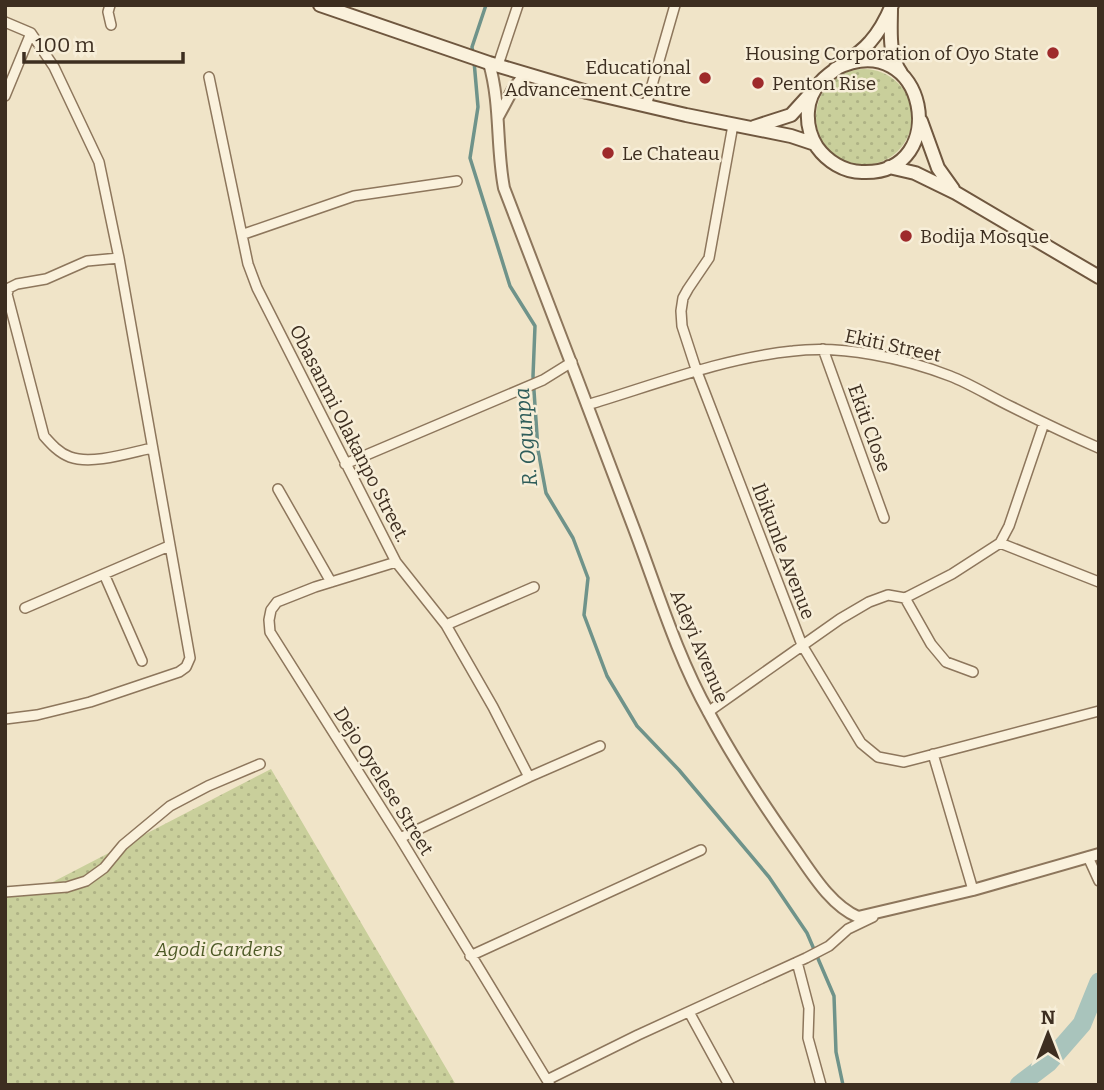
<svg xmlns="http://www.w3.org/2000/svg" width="1104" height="1090" font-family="Bitter,serif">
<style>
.park{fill:url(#park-dots)}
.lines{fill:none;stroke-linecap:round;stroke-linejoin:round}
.stream{stroke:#6f938a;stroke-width:3.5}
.river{stroke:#a9c4bc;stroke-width:19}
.minor-casing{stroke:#8d765c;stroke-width:12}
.tertiary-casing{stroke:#8d765c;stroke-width:14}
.secondary-casing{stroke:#6f573f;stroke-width:16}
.minor{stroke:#faf1dc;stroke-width:9}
.tertiary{stroke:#faf1dc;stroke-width:10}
.secondary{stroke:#faf1dc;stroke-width:12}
.poi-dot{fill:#9e2a2b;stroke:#f7eed8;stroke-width:2.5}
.labels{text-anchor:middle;stroke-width:5;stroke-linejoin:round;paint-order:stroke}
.poi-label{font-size:19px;fill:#3d2e20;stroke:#f7eed8;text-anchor:start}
.street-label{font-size:19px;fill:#3d2e20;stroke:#f7eed8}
.park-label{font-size:19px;font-style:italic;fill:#4d5a26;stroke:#f7eed8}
.water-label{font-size:21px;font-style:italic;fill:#2f5d5a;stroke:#f7eed8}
</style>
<defs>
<pattern id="park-dots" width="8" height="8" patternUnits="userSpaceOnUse" patternTransform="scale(1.75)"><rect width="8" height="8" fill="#c9cf9b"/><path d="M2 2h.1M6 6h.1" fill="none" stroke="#aeb285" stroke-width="1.8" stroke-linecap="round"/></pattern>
</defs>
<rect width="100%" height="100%" fill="#f0e4c8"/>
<path class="park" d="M816 117a48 48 0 1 1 96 0a48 48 0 1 1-96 0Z
M271 769 456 1085H5V895L47 885Z"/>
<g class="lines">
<path class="stream" d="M473 53 472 47 486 5
M474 61 478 107 470 158 510 286 535 326 533 376 538 450 546 493 573 538 588 578 584 615 607 676 637 726 679 770 769 877 807 933 834 996 836 1052 843 1085"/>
<path class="river" d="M1019 1085 1048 1063 1082 1024 1099 982"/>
<g class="minor-casing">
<path id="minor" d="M110 5 108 12 111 25
M5 22 31 33 54 67 99 162 119 258 190 658 186 667 179 672 90 702 37 715 5 719
M498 65 518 5
M209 77 248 264 257 288 396 562 446 625 493 707 529 777
M5 96 31 33
M646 106 675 5
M733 125 709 258 688 289 683 298 681 311 682 326 697 372 802 645 861 743 878 757 904 762 1099 711
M244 234 354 196 457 181
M119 258 87 261 46 279 17 284 9 288 7 294 44 436C51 444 59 453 70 457 92 465 129 453 152 448
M823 349 884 518
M587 405C654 385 723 358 793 351 842 345 904 358 950 376 971 384 991 397 1012 407 1040 421 1069 435 1099 448
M345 464 543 380 572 362
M278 489 331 582
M1000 543 1099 582
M396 562 315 587 277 602 271 610 269 620 270 632 400 838 550 1085
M104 574 142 661
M905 598 931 644 946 662 973 672
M25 608 169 546
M446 625 534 587
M708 712 840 619 869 602 888 595 905 598 952 574 1000 543 1009 526 1044 423
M933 754 973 890
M400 838 529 777 600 746
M1088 857 1099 881
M5 892 67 887 86 881 104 868 123 845 170 806 208 786 260 764
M470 956 701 850
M797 962 809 1008 808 1038 821 1085
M689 1012 729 1085
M547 1080 638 1035 806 958 829 946 848 929 873 917"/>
</g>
<g class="tertiary-casing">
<path id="tertiary" d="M489 63C501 104 496 146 504 188 548 301 590 413 633 526 657 589 676 654 709 713 734 760 763 804 794 848 811 872 830 905 858 917L973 890 1099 854
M498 117 513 89 525 74"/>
</g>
<g class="secondary-casing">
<path id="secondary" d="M320 5 489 63 587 92 686 115 791 136 815 144
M891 9C891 30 888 55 901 73
M835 69C927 23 954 176 862 172 844 172 827 161 817 147 810 136 807 124 808 111 811 73 849 67 870 42 879 32 887 17 892 5
M921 121 938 168 953 189
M754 127 791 115 811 93
M889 167 915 173 956 193 1099 277"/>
</g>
<use href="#minor" class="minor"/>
<use href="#tertiary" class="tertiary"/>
<use href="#secondary" class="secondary"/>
</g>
<g class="poi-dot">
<circle cx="1053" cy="53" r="7"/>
<circle cx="705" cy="78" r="7"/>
<circle cx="758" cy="83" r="7"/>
<circle cx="608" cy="153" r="7"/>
<circle cx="906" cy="236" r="7"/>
</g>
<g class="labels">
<g class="poi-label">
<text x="1039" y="60" text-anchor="end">Housing Corporation of Oyo State</text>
<text x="691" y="74" text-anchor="end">Educational<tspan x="691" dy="22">Advancement Centre</tspan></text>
<text x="772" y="90">Penton Rise</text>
<text x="622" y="160">Le Chateau</text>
<text x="920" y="243">Bodija Mosque</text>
</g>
<g class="street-label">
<text transform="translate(893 345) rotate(12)" y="7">Ekiti Street</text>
<text transform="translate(870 428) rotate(70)" y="7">Ekiti Close</text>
<text transform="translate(350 433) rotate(63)" y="7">Obasanmi Olakanpo Street.</text>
<text transform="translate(784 551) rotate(69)" y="7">Ibikunle Avenue</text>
<text transform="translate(700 646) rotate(67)" y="7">Adeyi Avenue</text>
<text transform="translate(384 781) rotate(58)" y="7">Dejo Oyelese Street</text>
</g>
<g class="park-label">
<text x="219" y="956">Agodi Gardens</text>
</g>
<g class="water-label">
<text transform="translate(526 437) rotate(-95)" y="7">R. Ogunpa</text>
</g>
</g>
<rect width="1104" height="1090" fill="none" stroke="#3d2e20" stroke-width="14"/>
<g transform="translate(1048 1034)" stroke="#f7eed8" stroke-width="5" paint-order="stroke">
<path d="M0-5L12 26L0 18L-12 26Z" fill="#3d2e20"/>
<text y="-10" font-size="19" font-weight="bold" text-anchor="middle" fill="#3d2e20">N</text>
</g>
<path d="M24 52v10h159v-10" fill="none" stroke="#3d2e20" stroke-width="3.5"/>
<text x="35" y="52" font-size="21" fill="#3d2e20" stroke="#f7eed8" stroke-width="5" paint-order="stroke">100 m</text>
</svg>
